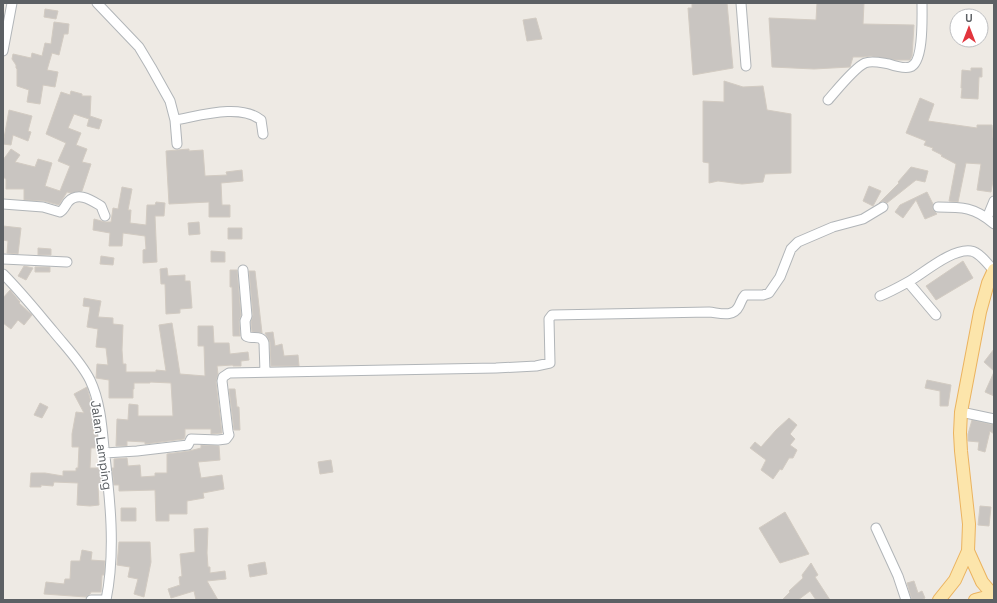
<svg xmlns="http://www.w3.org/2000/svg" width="997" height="603" font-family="'Space Grotesk',sans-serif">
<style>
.building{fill:#c9c5c1;stroke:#d2cbc2}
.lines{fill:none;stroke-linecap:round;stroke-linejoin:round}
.minor-casing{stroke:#b1b5b8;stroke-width:11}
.major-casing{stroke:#ebb35f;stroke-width:14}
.minor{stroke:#fff;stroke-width:9}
.major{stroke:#fce5ab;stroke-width:12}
.labels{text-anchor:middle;stroke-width:3;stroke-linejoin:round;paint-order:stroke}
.street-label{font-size:13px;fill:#5c6064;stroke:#fff}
</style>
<rect width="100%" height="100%" fill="#eeeae4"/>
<path class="building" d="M692 3H727L733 68 693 75 688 8H692Z
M817 3H864L863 24 914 25 912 56 910 60H895L871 56 863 57H853L850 67 814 69 772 67 769 18 816 20Z
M45 9 58 11 56 19 44 17Z
M536 18 542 39 527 41 523 20Z
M54 22 69 24 68 34H64L59 55 52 53 47 70 58 72 55 87 43 85 40 104 27 102 29 90 17 86V69L16 68V65L12 59 13 54 31 58 32 53 42 56 45 43 51 44Z
M971 68H982V77H979L978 99 961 98 962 88H961L962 70 971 71Z
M724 81 743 87 763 86 767 110 791 114V173L765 174 763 182 742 184 718 181 709 183V163L703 162V101L724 102Z
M71 91 82 94V96H91L90 116 102 120 99 129 87 126 89 119 74 114 68 128 81 133 76 145 87 149 82 162 91 164 82 191 71 193 67 192 59 205 44 201 24 200V189H6V179L3 177V160L11 149 20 155 15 162 35 167 38 159 52 163 45 186 60 191 70 166 58 161 66 143 46 134 61 92 70 95Z
M920 98 934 104 928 121 977 128V125H992L993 138H994V175L991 192 977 190 981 164 966 163 958 202 949 201 956 164 941 156 942 155 932 150 933 148 924 145 926 141 906 133Z
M9 110 32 116 28 131 31 132 28 141 13 135 11 145 3 144Z
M189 149V151L203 150 205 176 227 175 226 172 242 170 243 181 221 183 222 205H230V217H209V202L169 204 166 151Z
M911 167 928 171 925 182 916 180 887 203 883 201 879 203 899 183 898 182Z
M869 186 881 191 873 206 863 201Z
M122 187 132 189 128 210H131L130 223 146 225 147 205H155L156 202 165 203 164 216H155L157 262 143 263V250L146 249 145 236 123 233 122 246H109L110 233 93 230 94 219 105 222H111L113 208 118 209Z
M927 192 933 204V210L937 214 925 219 916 200 903 218 895 212 900 205Z
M199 222 200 234 189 235 188 223Z
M3 226 21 228 18 254 7 253 8 241 3 240Z
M228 228H242V239H228Z
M38 248 51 249V255H38Z
M211 251 225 252V262H211Z
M101 256 114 258 113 265 100 264Z
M963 261 973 278 936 300 926 286Z
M24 266 33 268 26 280 18 276Z
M35 267H50V272H35Z
M167 268 168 276 185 275V281H190L192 308 180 309V313L166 314 165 284H161L160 269Z
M230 270H237L241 315 239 321 240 336H233L232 287H230Z
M249 271H255L262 333 252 332 251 322 253 315Z
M10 290 20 302 19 303 32 315 24 325 18 320 11 329 3 323V298Z
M84 298 101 301 98 317 113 318V324L123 325 122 350 123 364H126V372H156V370L166 371 159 325 172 323 180 374 205 376 204 346H198V326H213L214 343H229L230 354 248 352 249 360 241 361V366H233V365L217 366 218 374 216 382 222 433 211 434V429H185V437L184 439 145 444V442L127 441V446H116L117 419 128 420 129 404 138 405V416H173L171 383 150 382V383H134V389H133V398H109V380L96 378 97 364 108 365 106 348 96 347 98 329 87 327 90 307 83 306Z
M273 332 275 346 282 344 284 356 298 355 299 366H271L270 342 265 333Z
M994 349V371L984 362Z
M994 372V396L985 392Z
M927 380 951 385 948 406H940V391L925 388Z
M87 387 92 406 95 423 93 434H97V448H91L90 468H100L102 486H98L99 505 90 506 77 505 78 483 54 482 53 486 41 485V487H30L31 473H45L63 476V471H76V468H78L79 447H72V434L76 412 84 413 74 394Z
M229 389H235L237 407H239L240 430H234Z
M40 403 48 407 42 418 34 415Z
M789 418 797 425 790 434 795 439 790 445 797 450 793 458H789L782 470 780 469 773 479 761 470 766 460 750 448 755 442 761 447 776 430Z
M972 420 994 425V434L990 431 985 452 978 450 979 442 968 441V434Z
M201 445 219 446 220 460 198 462 201 478 222 475 224 489 203 493 204 498 187 501V514H169V521H156L155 490 119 491V485H114L112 468H114V459L127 458 128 466 140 465 141 477 155 476V473H167V454L189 451 201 448Z
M331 460 333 472 320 474 318 462Z
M980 506 991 507 989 526 978 525Z
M121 508H136V521H121Z
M785 512 809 554 780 563 759 528Z
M208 528 207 553 208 567H210V573L225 571 226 579 207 581 218 600H196L194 591 171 598 168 589 180 585 179 577 182 576 180 554 195 552 194 529Z
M119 542H150L151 562 144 597 134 594 138 579 128 577 130 567 117 565Z
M82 550 92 552 91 560 105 561 104 575H102L101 592H91L90 594 86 597 44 594 46 582 64 584 65 579H70L71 561H80Z
M265 562 267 574 250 577 248 565Z
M811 563 818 575 815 577 830 600H816L810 591 798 600H782L790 592 789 591 803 578 802 575Z
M914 581 918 593 922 591 925 598 921 600H912L907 583Z"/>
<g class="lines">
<g class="minor-casing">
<path id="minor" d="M97 3 139 47 151 67 170 101 175 120 177 144
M741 3 746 66
M3 51 12 3
M828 100C837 90 854 68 865 63 872 60 882 63 889 64 895 66 904 69 910 67 924 63 922 16 922 3
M175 120C199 116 240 103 261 120L263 134
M3 204 43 207 60 212C64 210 65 206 68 202 78 191 91 200 101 206L105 216
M938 207C962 207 975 207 994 224
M987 218 994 201
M3 259 67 262
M243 270 247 316 245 321 246 336C253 340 261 334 264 343L265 372
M3 274C21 292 37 312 53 331 66 347 81 362 90 380 100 401 102 426 104 448 110 498 116 551 106 600
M908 282 936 315
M880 296C890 292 899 287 908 282 924 273 952 248 971 251 979 252 988 264 994 271
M961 412 994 419
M105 453 137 451 188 445 191 439 218 440 226 439 229 435 228 431 222 381 223 377 229 373 496 368 536 366 550 363 549 319 552 315 709 312C720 313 733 318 739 306 741 302 742 298 745 295H763L769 293 780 277 791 249 798 242 833 227 863 219 883 207
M876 528 898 576 906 600
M91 600H106"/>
</g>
<g class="major-casing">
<path id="major" d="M968 551 982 582 993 595
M939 600 955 580 968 551 969 524 961 451 960 433 961 412 980 312 988 283 994 270
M975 600 994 595"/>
</g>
<use href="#minor" class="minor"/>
<use href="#major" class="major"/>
</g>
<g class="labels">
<g class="street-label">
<text transform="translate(102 445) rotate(82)" y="5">Jalan Lamping</text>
</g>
</g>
<rect width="997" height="603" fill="none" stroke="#5c6064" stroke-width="8"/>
<g transform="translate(969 28)"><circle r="19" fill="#ffffff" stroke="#bebfc1"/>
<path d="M0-3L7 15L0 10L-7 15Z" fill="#e2353d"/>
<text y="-6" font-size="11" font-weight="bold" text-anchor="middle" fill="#5c6064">U</text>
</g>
</svg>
